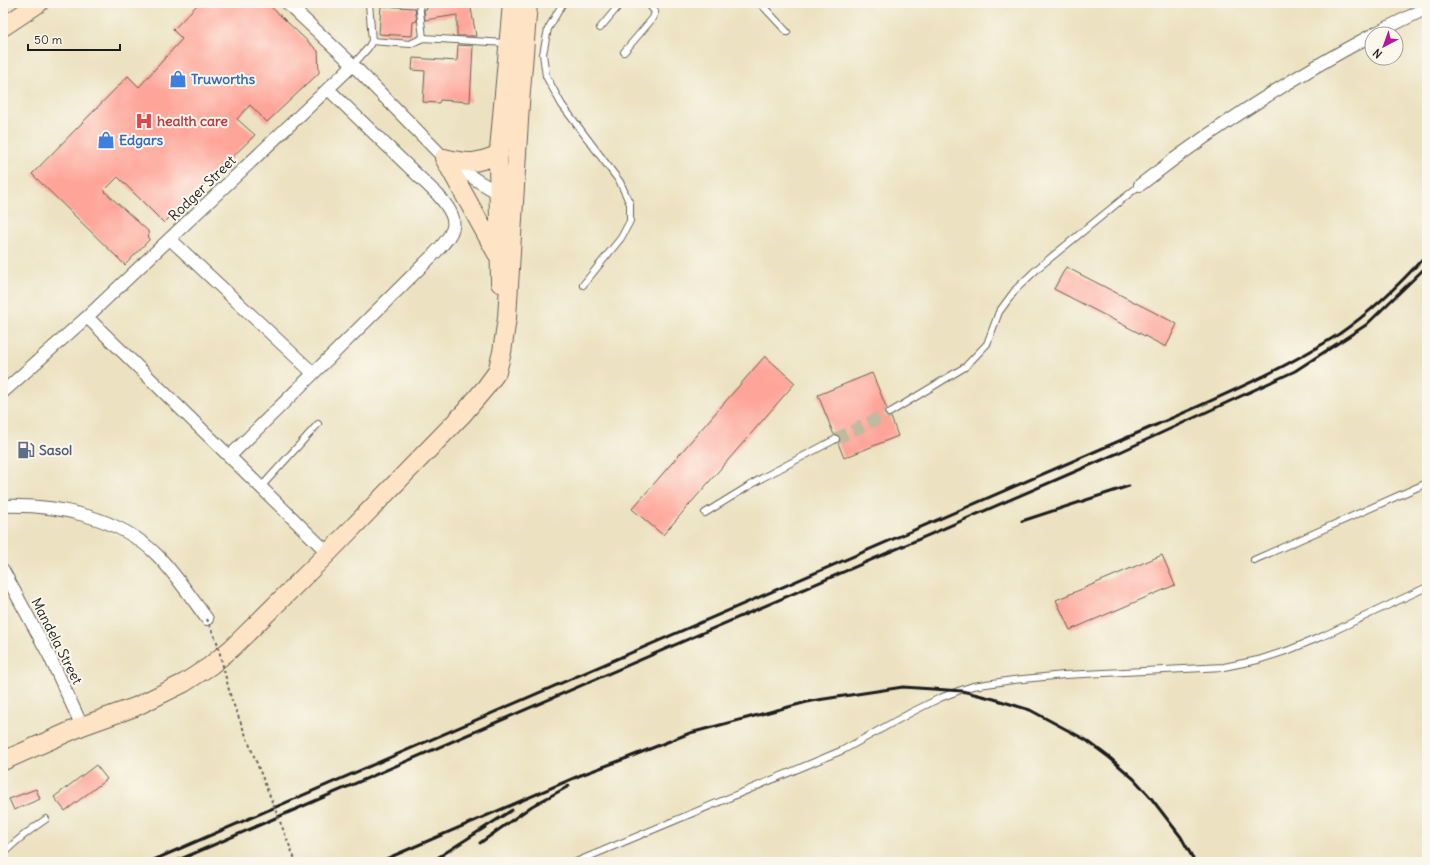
<svg xmlns="http://www.w3.org/2000/svg" width="1430" height="865" font-family="Delius,sans-serif">
<style>
.building{fill:#fea498}
.lines{fill:none;stroke-linecap:round;stroke-linejoin:round}
.street-tunnel{stroke:#c2baa0;stroke-width:12;stroke-dasharray:12 6;stroke-linecap:butt}
.lane-casing{stroke:#656156;stroke-width:8}
.street-casing{stroke:#656156;stroke-width:14}
.secondary-casing{stroke:#656156;stroke-width:20}
.lane{stroke:#fff;stroke-width:6}
.street{stroke:#fff;stroke-width:12}
.secondary{stroke:#fee4c5;stroke-width:18}
.rail{stroke:#1c1c1c;stroke-width:3}
.path-bridge{stroke:#656156;stroke-width:2;stroke-dasharray:3 3;stroke-linecap:butt}
.labels{text-anchor:middle;stroke-width:4;stroke-linejoin:round;paint-order:stroke}
.shop-label{font-size:14px;font-weight:bold;fill:#366cbe;stroke:#fbf7ec;text-anchor:start}
.health-label{font-size:14px;font-weight:bold;fill:#be3a42;stroke:#fbf7ec;text-anchor:start}
.street-label{font-size:14px;fill:#1c1c1c;stroke:#fbf7ec}
.service-label{font-size:14px;font-weight:bold;fill:#4e5e75;stroke:#fbf7ec;text-anchor:start}
</style>
<rect width="100%" height="100%" fill="#fbf7ec"/>
<filter id="ink" filterUnits="userSpaceOnUse"><feTurbulence type="fractalNoise" baseFrequency=".025" numOctaves="2"/><feDisplacementMap in="SourceGraphic" scale="8" xChannelSelector="R" yChannelSelector="G"/><feConvolveMatrix kernelMatrix="1 2 1 2 8 2 1 2 1" color-interpolation-filters="sRGB"/></filter>
<filter id="wash" filterUnits="userSpaceOnUse"><feTurbulence type="fractalNoise" baseFrequency=".012" numOctaves="4" result="noise"/><feDisplacementMap in="SourceGraphic" scale="16" xChannelSelector="R" yChannelSelector="G"/><feGaussianBlur stdDeviation="0.9" result="paint"/><feColorMatrix in="noise" values="0 0 0 0 0 0 0 0 0 0 0 0 0 0 0 0 0 1.4 0 .05"/><feComposite in="paint" operator="in"/></filter>
<g filter="url(#wash)">
<rect width="100%" height="100%" fill="#ece2c1"/>
<g id="blocks">
<path class="building" d="M199 3H267L318 51 319 73 267 122 250 105 237 119 255 135 164 223 118 177 104 191 148 231 149 240 125 265 32 174 128 76 139 87 182 39 173 30Z
M426 3H470L476 36H457V15L425 20 424 9H427Z
M381 6 415 8 417 21 413 22 412 36 379 34Z
M458 45 473 46 470 102 440 100 439 103 423 102 425 71 412 70 413 58 457 61Z
M1066 267 1177 324 1166 347 1054 289Z
M765 356 795 383 663 535 632 509Z
M872 373 887 409 885 411V415L887 417H891L898 436 844 458 838 443 840 441V437L838 435H834L818 395Z
M1162 555 1175 585 1070 630 1056 600Z
M96 765 107 779 65 811 54 797Z
M36 789 40 799 14 810 9 799Z"/>
</g>
</g>
<g filter="url(#ink)">
<use href="#blocks" fill-opacity="0" stroke="#656156" stroke-width="1"/>
<g class="lines">
<path class="street-tunnel" d="M836 439 889 413"/>
<g class="lane-casing">
<path id="lane" d="M419 3 423 38
M563 3 548 29 543 54 546 76 562 105 620 182 630 204V221L621 238 583 285
M760 3 787 32
M600 28 621 3
M372 41 410 44 423 38 506 43
M624 52 653 18 655 12 648 3
M353 65 368 48 372 41 369 3
M889 413 965 367 987 344 999 312 1016 289 1038 268 1140 185
M261 487 318 424
M705 513 762 478 836 439
M1254 560 1427 483
M3 854C16 840 30 830 46 819
M576 862 843 750 912 712 940 698 958 691 973 686 1013 680 1064 675 1224 667 1258 660 1289 650 1323 636 1427 587"/>
</g>
<g class="street-casing">
<path id="street" d="M287 3 353 65 444 158 478 181 498 193 504 194
M1374 34 1427 8
M1140 185C1213 128 1290 79 1372 35
M170 239 313 373
M87 317 328 553
M3 392 87 317 353 65
M230 456 435 253C457 230 461 221 438 195L328 89
M3 506C56 504 120 517 158 556 176 575 191 597 207 619
M3 570 49 655 82 726"/>
</g>
<g class="secondary-casing">
<path id="secondary" d="M3 27 39 3
M444 158 497 254
M444 158C469 164 476 164 499 154
M500 283 498 162 512 3
M3 761 82 726 135 707 184 683 210 666 232 648 328 553 463 414 486 387 497 372 502 352 507 318 520 104 528 3"/>
</g>
<use href="#lane" class="lane"/>
<use href="#street" class="street"/>
<use href="#secondary" class="secondary"/>
<path class="rail" d="M1022 521 1129 486
M480 843 532 806 569 786
M149 862 1156 425C1218 398 1281 371 1339 334 1371 312 1401 283 1427 254
M174 862 1118 453 1295 371 1366 325 1427 266
M379 862 581 775 627 758 690 733 811 701 903 687 962 691 994 699 1030 710 1086 740 1110 758 1134 779 1151 798 1181 837 1195 862
M431 862 512 810"/>
<path class="path-bridge" d="M207 619 217 642 231 698 296 862"/>
</g>
</g>
<defs>
<g id="shop-bare" transform="scale(1.38)"><path d="M-5-2.5h2.3a2.7 3.5 0 0 1 5.4 0H5L5.5 6h-11ZM-1.5-2.5h3a1.5 2.3 0 0 0-3 0Z" fill="#3f7fe0" stroke="#fbf7ec" stroke-width="2.5" paint-order="stroke"/></g>
<g id="hospital-bare" transform="scale(1.38)"><path d="M-5-5h3v3.5h4V-5h3V5h-3V1.5h-4V5h-3Z" fill="#e0444e" stroke="#fbf7ec" stroke-width="2.5" paint-order="stroke"/></g>
<g id="fuel-bare" transform="scale(1.38)"><path d="M-5.5-6h7V0h2V4h1.3V-2.5L3-4.5l.8-.8L6-3V5H2.5V1h-1V6h-7ZM-4.2-4.7v3.2H.2V-4.7Z" fill="#5c6f8a" stroke="#fbf7ec" stroke-width="2.5" paint-order="stroke"/></g>
</defs>
<g fill-rule="evenodd">
<use href="#shop-bare" x="178" y="79"/>
<use href="#hospital-bare" x="144" y="121"/>
<use href="#shop-bare" x="106" y="140"/>
<use href="#fuel-bare" x="26" y="450"/>
</g>
<g class="labels">
<g class="shop-label">
<text x="191" y="84">Truworths</text>
<text x="119" y="145">Edgars</text>
</g>
<g class="health-label">
<text x="157" y="126">health care</text>
</g>
<g class="street-label">
<text transform="translate(202 188) rotate(-44)" y="5">Rodger Street</text>
<text transform="translate(57 641) rotate(63)" y="5">Mandela Street</text>
</g>
<g class="service-label">
<text x="39" y="455">Sasol</text>
</g>
</g>
<rect width="1430" height="865" fill="none" stroke="#fbf7ec" stroke-width="16"/>
<g transform="translate(1384 46) rotate(221)"><circle r="19" fill="#fbf7ec" stroke="#a29f99"/>
<path d="M0-3L7 15L0 10L-7 15Z" fill="#b5179e"/>
<text y="-6" font-size="11" font-weight="bold" text-anchor="middle" fill="#1c1c1c">N</text>
</g>
<path d="M28 44v6h92v-6" fill="none" stroke="#1c1c1c" stroke-width="2"/>
<text x="34" y="44" font-size="12" fill="#1c1c1c" stroke="#fbf7ec" stroke-width="3" paint-order="stroke">50 m</text>
</svg>
